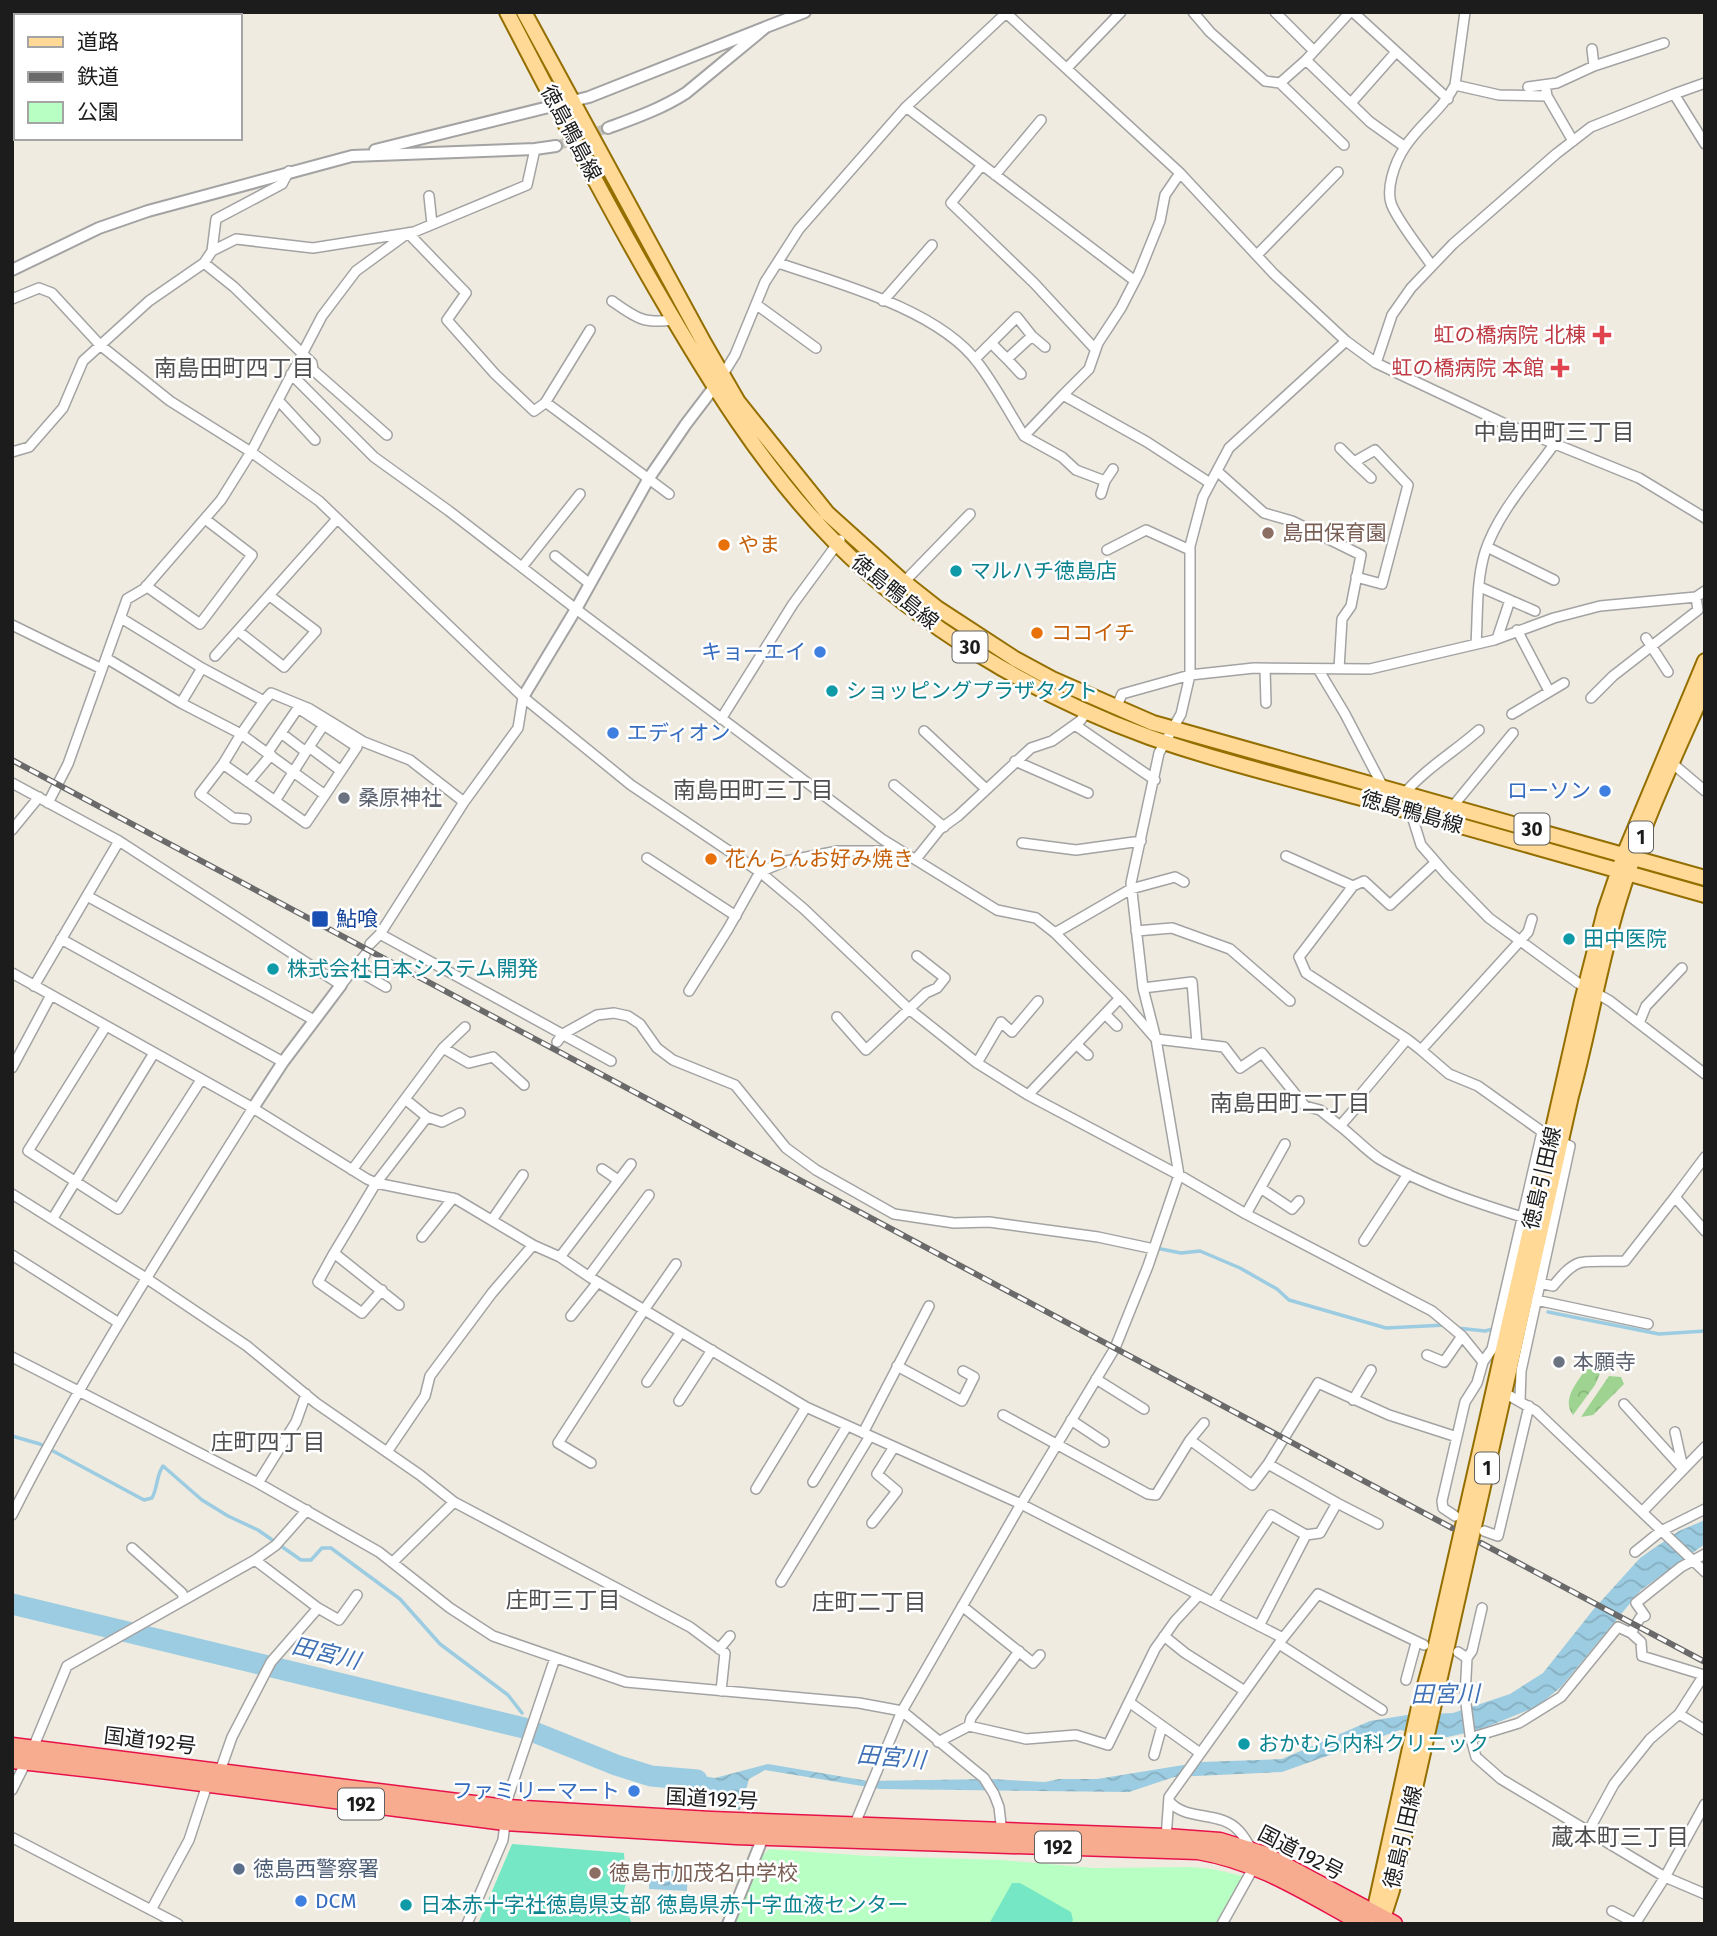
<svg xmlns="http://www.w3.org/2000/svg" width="1717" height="1936" font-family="'Fira Sans','Noto Sans JP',sans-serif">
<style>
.forest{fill:url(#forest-crowns)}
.park{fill:#b8ffc3}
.pitch{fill:#76e7c4}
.water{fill:url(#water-waves)}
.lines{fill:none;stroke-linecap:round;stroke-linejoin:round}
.stream{stroke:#9ccce1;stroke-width:3.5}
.river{stroke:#9ccce1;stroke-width:21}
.tertiary-tunnel{stroke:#c5c2b9;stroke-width:10;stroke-dasharray:10 5;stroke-linecap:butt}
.minor-casing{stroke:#a3a3a3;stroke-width:12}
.tertiary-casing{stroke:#a3a3a3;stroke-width:14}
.primary-casing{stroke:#946f00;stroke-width:18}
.trunk-casing{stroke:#e8124b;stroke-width:19}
.minor{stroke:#fff;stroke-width:9}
.tertiary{stroke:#fff;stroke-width:10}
.primary{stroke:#ffd995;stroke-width:14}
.trunk{stroke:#f7ac90;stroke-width:16}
.rail-casing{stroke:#6a6a6a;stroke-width:6}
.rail{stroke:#fff;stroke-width:3.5;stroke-dasharray:10;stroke-linecap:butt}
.health-dot{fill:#e0444e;stroke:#fff;stroke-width:2.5}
.education-dot{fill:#8d6e63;stroke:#fff;stroke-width:2.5}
.food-dot{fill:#e8710a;stroke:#fff;stroke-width:2.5}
.culture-dot{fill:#0f9aa8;stroke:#fff;stroke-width:2.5}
.shop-dot{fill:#3f7fe0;stroke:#fff;stroke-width:2.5}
.worship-dot{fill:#6b7280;stroke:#fff;stroke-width:2.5}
.transit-dot{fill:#1a4fb4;stroke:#fff;stroke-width:2.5}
.service-dot{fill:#5c6f8a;stroke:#fff;stroke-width:2.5}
.labels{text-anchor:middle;stroke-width:5;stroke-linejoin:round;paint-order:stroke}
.shield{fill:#fff;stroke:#606060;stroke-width:2}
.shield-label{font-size:19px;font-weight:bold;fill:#1c1c1c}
.street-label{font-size:21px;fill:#1c1c1c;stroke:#fff}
.health-label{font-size:21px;fill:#be3a42;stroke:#fff;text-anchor:end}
.education-label{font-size:21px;fill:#785e54;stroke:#fff;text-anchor:start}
.food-label{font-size:21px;fill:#c56008;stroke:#fff;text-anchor:start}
.culture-label{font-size:21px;fill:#0d838f;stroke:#fff;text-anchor:start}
.shop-label{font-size:21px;fill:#366cbe;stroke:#fff;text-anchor:end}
.worship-label{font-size:21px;fill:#5b616d;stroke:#fff;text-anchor:start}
.transit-label{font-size:21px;fill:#164399;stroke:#fff;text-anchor:start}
.service-label{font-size:21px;fill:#4e5e75;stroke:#fff;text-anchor:start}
.neighbourhood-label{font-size:23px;fill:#4f4f4f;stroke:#fff}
.water-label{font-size:23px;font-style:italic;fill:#4071b5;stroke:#fff}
</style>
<defs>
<pattern id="forest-crowns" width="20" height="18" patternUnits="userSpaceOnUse" patternTransform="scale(1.75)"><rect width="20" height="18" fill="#9fd391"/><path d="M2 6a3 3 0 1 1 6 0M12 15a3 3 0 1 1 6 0" fill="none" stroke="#88b57c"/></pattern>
<pattern id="water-waves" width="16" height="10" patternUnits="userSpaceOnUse" patternTransform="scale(1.75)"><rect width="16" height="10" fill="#9ccce1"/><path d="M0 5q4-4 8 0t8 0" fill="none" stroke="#86afc0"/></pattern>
</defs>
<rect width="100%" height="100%" fill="#efebe0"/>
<path class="forest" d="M1589 1364 1602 1369 1595 1385 1573 1415C1560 1397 1581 1379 1589 1364Z
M1609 1376 1621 1377 1624 1384 1593 1415 1581 1417Z"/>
<path class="park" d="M769 1849 870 1856 1002 1860 1094 1868 1191 1867 1212 1869 1243 1876 1215 1924H734L763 1855Z"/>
<path class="pitch" d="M512 1844 624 1853 626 1883 622 1898 632 1924H478Z
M1012 1883H1020L1071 1912 1073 1920 1071 1924H989Z"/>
<path class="water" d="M12 12H189L184 16H16V121L12 123Z
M1705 1520V1544L1641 1590 1561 1687 1538 1706 1479 1730 1443 1738 1400 1730 1282 1772 1174 1777 1129 1792 880 1789 765 1770 749 1779 740 1810 711 1807 712 1790 670 1782 673 1771 715 1778 768 1764 868 1781 991 1779 1045 1782 1059 1779H1097L1202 1762 1282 1759 1370 1721 1407 1715 1453 1713 1510 1694 1543 1673 1593 1610 1640 1558 1679 1531Z
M650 1863 688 1865 687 1891 649 1889Z"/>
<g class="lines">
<path class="stream" d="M1161 1249 1181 1253 1200 1251 1240 1268 1277 1289 1289 1300 1386 1328 1446 1325
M1548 1312 1659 1334 1705 1331
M1457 1328 1485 1331 1493 1329
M12 1436 40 1444 144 1500 152 1498C158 1487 156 1476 163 1466L202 1500 228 1516 258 1530 301 1560H311L322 1548H331L400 1599 440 1644 508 1695 522 1713
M524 1722V1728"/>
<path class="river" d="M12 1604 524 1728 616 1765 651 1776 697 1780"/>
<path class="tertiary-tunnel" d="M556 146 608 128"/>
<g class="minor-casing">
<path id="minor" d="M1005 12 1180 173 1274 274 1346 341 1376 363 1501 422 1639 478 1705 518
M1193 12 1210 32 1265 81 1280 83 1344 145
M1275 12 1314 51
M1353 12 1448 99
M1465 12 1455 85 1499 95 1547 96
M1592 49 1594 66
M1306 60 1370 122 1405 147
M1067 68 1121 12
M1280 83 1306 60 1350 12
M1705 83 1674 94 1705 144
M1528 87 1557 83 1594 66 1664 43
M1546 90 1547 96 1573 141
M1351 103 1396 52
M906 107 1135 281
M982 165 951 203 1034 283 1095 349
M995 175 1041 120
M429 196 432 224
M212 251 216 219 282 184 289 171
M1257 255 1338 172
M204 263 234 287 312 363 313 370 387 435
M778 263C838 283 939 310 978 363 995 385 1009 412 1024 436
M1432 266C1419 247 1403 228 1393 208 1384 191 1395 162 1405 147 1420 124 1443 109 1455 85
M12 299 39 288 52 293 100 345 170 401 251 452 319 501 523 697 631 785 760 872 804 909 909 1009 977 1063 1028 1095 1179 1175 1246 1214 1432 1311 1462 1336 1483 1362
M612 301C636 318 643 324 674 320
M883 301 932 245
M757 305 816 348
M1032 336 1045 347
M975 359 1017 317 1032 336 1007 359 991 343
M1007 359 1021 374
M1376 363 1392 315 1411 288 1453 244 1556 154 1591 127 1674 94
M291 374 374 457 449 511 576 609 882 839 997 910 1036 918 1055 933
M722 376 735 355 765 282 799 229 906 107 1006 13
M1063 395 1089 369 1098 343 1121 308 1139 273 1160 221 1165 195 1180 173
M278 400 315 440
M545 403 590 330
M1340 448 1354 462 1375 450 1408 485 1382 584 1356 577
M12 452 29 447 63 408 83 361 149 301 204 263 212 251 236 239 313 248 414 232 527 185 535 149
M1354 462 1371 478
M1217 471 1264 513 1292 521 1361 555 1351 606 1342 619 1339 669
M1105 481 1076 470 1062 457 1024 436 1063 395 1147 442 1210 483
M1101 494 1105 481 1113 469
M1487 547 1554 580
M1107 550 1146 530 1190 550
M555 556 590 584
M522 567 580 494
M904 582 970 514
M146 586 200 624 252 555 205 519
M1480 587 1535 611
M12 625 102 669
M1517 630 1549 691
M238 631 284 667 316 631 270 596
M1646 638 1668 672
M1497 639 1510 600
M1476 644C1478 614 1476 581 1485 552 1498 512 1531 477 1555 443
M215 656 337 519
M106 658 181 703 241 734 223 764 306 823 325 795 241 734 264 701 202 668 121 618
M1265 669 1266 703
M1318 669 1345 714 1383 787
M1591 698 1613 676 1698 610 1696 597
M264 701 271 693 310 709 364 742 410 760 464 802
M181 703 202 668
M1116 708 1122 694 1190 675 1254 668 1370 669 1494 640 1554 618 1600 606 1696 597 1705 591
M1512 714 1564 683
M721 719 793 604 840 540
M1075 725 1155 780
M924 731 986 789
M281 733 306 752
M309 747 323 726
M268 752 298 708 357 747 341 771 309 747 275 801
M1015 761 1088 793
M1672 763 1705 791
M223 764 200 794 233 818 246 819
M248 782 271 755
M12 783 119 841 341 985 365 955
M894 785 944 827
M1404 794C1425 769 1454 752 1479 730
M325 795 341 771
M48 803 68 764 127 599 144 589 221 500 251 452 322 316 356 271 408 233 466 293 447 320 495 374 534 411 545 403 548 404 669 494
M1453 806 1513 733
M1411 813 1421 845 1447 875 1489 918 1578 983 1610 1001 1705 1074
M12 830 39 797
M1022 843 1076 850 1141 841
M1286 856 1353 886 1364 881 1390 905 1436 862
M647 858 736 916
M916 859 940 829 958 816 1031 748 1052 741 1080 721 1087 712
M1184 882 1175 877 1131 889 1055 933 1122 1000 1156 1039 1224 1047 1240 1068 1262 1053 1305 1106 1320 1110 1340 1126
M1353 886 1299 957 1306 973 1407 1039
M87 896 314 1020
M1136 931 1172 928 1230 949 1290 1001
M380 934 611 1061
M61 939 283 1062
M370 944 380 934 464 802 518 728 523 697
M355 969 386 987
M12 973 253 1108 367 1179 376 1183 456 1199 533 1245 560 1257 591 1278 806 1407 1021 1504 1283 1638
M34 986 119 841
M1143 988 1192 982 1197 1044
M689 991 728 929 760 872 786 861 838 851H899
M1105 1014 1117 1026
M837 1017 866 1050 926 993 937 988 945 978 917 956
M1639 1023 1646 1006 1682 968
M106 1026 28 1151 118 1209 201 1080
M557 1042 563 1034 597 1015 614 1013 628 1016 640 1024 657 1048 673 1060 735 1085 786 1148 816 1170 894 1214 954 1223 989 1222 1098 1237 1154 1249
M1076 1044 1088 1055
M443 1048 465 1027
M1421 1050 1449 1074 1478 1086 1551 1138 1570 1146 1521 1371 1520 1401
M977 1063 1001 1022 1012 1032 1038 1001
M12 1068 51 995
M1028 1095 1120 998
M405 1099 427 1117
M1705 1157 1675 1197 1705 1231
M602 1169 618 1180
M352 1170 443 1048 469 1063 493 1057 524 1085
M1262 1189 1292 1209 1299 1201
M12 1194 146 1278 247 1346 316 1403 420 1475 454 1502 690 1627 725 1653 721 1691
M1246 1214 1285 1144
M1522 1217C1474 1202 1425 1186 1381 1160 1369 1153 1352 1135 1340 1126L1360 1103 1357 1099 1407 1039 1421 1050 1520 941 1528 932 1532 919
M53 1218 154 1053
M492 1220 523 1175
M422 1237 453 1198
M1364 1241 1408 1174
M334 1253 318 1282 362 1313 382 1290
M12 1255 119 1323
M560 1257 631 1164
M589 1276 649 1195
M1540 1283 1553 1286C1560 1278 1568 1267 1579 1263 1587 1260 1613 1262 1625 1261L1675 1197
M1536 1300 1648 1324
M399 1305 334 1253 376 1183 427 1117 442 1122 460 1113
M571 1316 598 1282
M1427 1355 1444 1362 1462 1336
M12 1357 258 1483 379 1552 450 1608 493 1636 626 1682 859 1703 902 1711 984 1778 994 1794 999 1807 1002 1833
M897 1366 962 1401 974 1377 963 1371
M1096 1379 1144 1409
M647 1382 681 1332
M1510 1396 1536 1411 1705 1572
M1353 1400 1371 1370
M679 1401 712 1350
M1624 1404 1683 1469
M1003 1415 1148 1494 1156 1495 1190 1440
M1071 1420 1104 1442
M1204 1423 1190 1440 1252 1485 1268 1464 1337 1503
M1675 1432 1683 1468
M863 1433 929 1306
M387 1452 425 1396 430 1376 492 1293 533 1245
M591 1463 558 1443 644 1310 676 1264
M1268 1464 1318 1383 1389 1415 1457 1437
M813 1482 847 1426
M258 1483 296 1422 306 1394
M756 1489 806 1407
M1642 1512 1705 1447
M12 1515C83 1374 169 1242 253 1108
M1455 1516 1443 1508 1442 1501 1465 1402 1477 1383 1483 1362 1492 1349 1542 1132
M872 1523 897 1491 877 1474 894 1447
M1484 1531 1498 1536 1529 1406
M132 1548 182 1593 184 1600
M1635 1552 1661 1531 1705 1509
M393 1562 454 1502
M781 1582 870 1436
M1199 1595 1175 1621 1155 1649 1129 1702 1200 1753
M1213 1602 1271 1515 1306 1535
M962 1606 1033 1663 1040 1655
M318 1608 339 1620 357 1595
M1482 1608 1472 1651 1467 1658 1465 1696 1470 1735 1476 1757 1501 1779 1665 1877 1705 1894
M1259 1626 1306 1535 1320 1533 1337 1503 1378 1524
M1164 1636 1185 1653 1245 1691
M1279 1644 1382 1710
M719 1649 730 1636
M1458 1652 1467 1658
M1406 1680 1416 1643
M1679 1714 1705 1730
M969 1726 971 1718 1019 1651
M1470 1738 1519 1723 1561 1697 1618 1627 1631 1633
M938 1742 969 1726 1026 1739 1076 1735 1108 1745 1129 1702
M1154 1755 1162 1726
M220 1771 232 1737 271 1662 318 1608 255 1560
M12 1790 33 1748 67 1666 255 1560 276 1545 307 1510
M1169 1801C1186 1822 1221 1810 1239 1831 1244 1836 1248 1844 1252 1850
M854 1826 902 1711 1021 1504 1115 1348 1148 1266 1179 1175 1156 1039 1143 988 1131 883 1159 753 1181 714 1190 675V546L1203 497 1229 448 1346 341
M1589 1830 1614 1784 1650 1739 1679 1714 1704 1675 1642 1656 1641 1642 1631 1633 1640 1618 1645 1616 1636 1603 1681 1567 1705 1554
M13 1838 178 1924
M1166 1838 1169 1797 1283 1638 1318 1594 1424 1645
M151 1910 189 1840 207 1785
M1612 1911 1635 1923
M467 1924 503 1840 508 1797 555 1658
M1222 1924 1255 1865
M1635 1924 1665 1877 1705 1804"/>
</g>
<g class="tertiary-casing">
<path id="tertiary" d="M608 128C635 118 661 109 686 93L766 27 805 12
M375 150 589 97 766 27
M12 270 99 228 148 211 352 156 535 149 556 146
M523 697 576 609 649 478 686 424 718 382
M253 1108 283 1062 341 985
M728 1924 765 1832"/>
</g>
<g class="primary-casing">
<path id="primary" d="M507 12C556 106 604 200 657 291 708 379 763 469 835 542 920 627 1036 696 1149 737 1221 762 1296 780 1369 800 1481 832 1593 863 1705 895
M524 12 704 343 738 402 827 513 899 578 937 608 1015 659 1052 679 1153 723 1705 878
M1372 1922 1419 1707 1436 1645 1582 1001 1605 911 1624 855 1705 661
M1376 1924 1383 1918 1392 1890 1571 1096C1589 1031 1599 965 1619 900 1641 827 1674 758 1705 688"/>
</g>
<g class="trunk-casing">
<path id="trunk" d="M12 1746 506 1808 711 1820 1166 1837 1220 1841 1265 1855 1394 1924
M12 1760 109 1771 505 1822 736 1836 1198 1851C1262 1862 1308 1894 1364 1924"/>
</g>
<use href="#minor" class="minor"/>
<use href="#tertiary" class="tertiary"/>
<use href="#primary" class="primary"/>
<use href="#trunk" class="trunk"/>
<g class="rail-casing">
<path id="rail" d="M12 760 1452 1528
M1481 1543 1705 1662"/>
</g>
<use href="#rail" class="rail"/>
</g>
<g class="health-dot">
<path d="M1598.5 324.5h7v7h7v7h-7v7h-7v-7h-7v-7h7z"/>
<path d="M1556.5 357.5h7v7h7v7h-7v7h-7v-7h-7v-7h7z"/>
</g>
<g class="education-dot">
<circle cx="1268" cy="533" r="7"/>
<circle cx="595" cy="1873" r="7"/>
</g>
<g class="food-dot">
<circle cx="724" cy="545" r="7"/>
<circle cx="1037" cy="633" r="7"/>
<circle cx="711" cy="859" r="7"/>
</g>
<g class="culture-dot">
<circle cx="956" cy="571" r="7"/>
<circle cx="832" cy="691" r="7"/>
<circle cx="1569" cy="939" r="7"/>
<circle cx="273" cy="969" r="7"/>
<circle cx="1244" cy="1744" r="7"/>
<circle cx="406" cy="1905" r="7"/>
</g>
<g class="shop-dot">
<circle cx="820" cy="652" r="7"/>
<circle cx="613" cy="733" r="7"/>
<circle cx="1605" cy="791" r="7"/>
<circle cx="634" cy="1791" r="7"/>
<circle cx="301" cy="1901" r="7"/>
</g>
<g class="worship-dot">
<circle cx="344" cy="798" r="7"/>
<circle cx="1559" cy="1362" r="7"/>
</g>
<rect class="transit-dot" x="311" y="910" width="18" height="18" rx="3.5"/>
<circle class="service-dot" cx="239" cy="1869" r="7"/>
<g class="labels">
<g class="shield">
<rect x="952.5" y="631.5" width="35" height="31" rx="5"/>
<rect x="1514.5" y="813.5" width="35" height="31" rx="5"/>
<rect x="1629" y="821.5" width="24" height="31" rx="5"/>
<rect x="1475" y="1452.5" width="24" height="31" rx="5"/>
<rect x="338" y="1788.5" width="46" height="31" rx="5"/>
<rect x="1035" y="1831.5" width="46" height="31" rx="5"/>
</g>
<g class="shield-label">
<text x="970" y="654">30</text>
<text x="1532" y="836">30</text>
<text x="1641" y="844">1</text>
<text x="1487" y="1475">1</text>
<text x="361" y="1811">192</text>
<text x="1058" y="1854">192</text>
</g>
<g class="street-label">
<text transform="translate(571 133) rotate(62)" y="7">徳島鴨島線</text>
<text transform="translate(895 592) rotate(39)" y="7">徳島鴨島線</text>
<text transform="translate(1412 812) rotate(16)" y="7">徳島鴨島線</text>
<text transform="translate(1542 1178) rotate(-77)" y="7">徳島引田線</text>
<text transform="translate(150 1741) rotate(7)" y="7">国道192号</text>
<text transform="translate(712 1799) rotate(3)" y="7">国道192号</text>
<text transform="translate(1403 1837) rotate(-77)" y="7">徳島引田線</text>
<text transform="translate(1301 1853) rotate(27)" y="7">国道192号</text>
</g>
<g class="health-label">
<text x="1586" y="342">虹の橋病院 北棟</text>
<text x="1544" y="375">虹の橋病院 本館</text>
</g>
<g class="education-label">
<text x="1282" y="540">島田保育園</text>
<text x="609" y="1880">徳島市加茂名中学校</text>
</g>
<g class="food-label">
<text x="738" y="552">やま</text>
<text x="1051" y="640">ココイチ</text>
<text x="725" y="866">花んらんお好み焼き</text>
</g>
<g class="culture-label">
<text x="970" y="578">マルハチ徳島店</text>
<text x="846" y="698">ショッピングプラザタクト</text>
<text x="1583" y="946">田中医院</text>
<text x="287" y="976">株式会社日本システム開発</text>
<text x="1258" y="1751">おかむら内科クリニック</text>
<text x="420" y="1912">日本赤十字社徳島県支部 徳島県赤十字血液センター</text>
</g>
<g class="shop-label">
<text x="806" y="659">キョーエイ</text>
<text x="627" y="740" text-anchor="start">エディオン</text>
<text x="1591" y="798">ローソン</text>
<text x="620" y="1798">ファミリーマート</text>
<text x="315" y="1908" text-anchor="start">DCM</text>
</g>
<g class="worship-label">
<text x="358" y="805">桑原神社</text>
<text x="1573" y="1369">本願寺</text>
</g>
<g class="transit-label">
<text x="336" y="926">鮎喰</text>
</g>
<g class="service-label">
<text x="253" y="1876">徳島西警察署</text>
</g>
<g class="neighbourhood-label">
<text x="234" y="376">南島田町四丁目</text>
<text x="1554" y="440">中島田町三丁目</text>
<text x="753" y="798">南島田町三丁目</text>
<text x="1290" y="1111">南島田町二丁目</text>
<text x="268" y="1450">庄町四丁目</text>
<text x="563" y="1608">庄町三丁目</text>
<text x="869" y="1610">庄町二丁目</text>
<text x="1620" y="1845">蔵本町三丁目</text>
</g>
<g class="water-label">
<text transform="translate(326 1653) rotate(14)" y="8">田宮川</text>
<text transform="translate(1445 1694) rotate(-1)" y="8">田宮川</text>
<text transform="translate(891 1757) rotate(5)" y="8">田宮川</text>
</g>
</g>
<rect width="1717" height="1936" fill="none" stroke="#1c1c1c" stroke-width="28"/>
<rect x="14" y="14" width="228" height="126" fill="#ffffff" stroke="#a4a4a4" stroke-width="2"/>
<rect x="28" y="37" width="35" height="10" fill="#ffd995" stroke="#a4a4a4" stroke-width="2"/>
<text x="77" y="49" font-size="21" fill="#1c1c1c">道路</text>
<rect x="28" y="72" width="35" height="10" fill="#6a6a6a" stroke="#a4a4a4" stroke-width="2"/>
<text x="77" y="84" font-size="21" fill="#1c1c1c">鉄道</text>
<rect x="28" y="102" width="35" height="21" fill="#b8ffc3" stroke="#a4a4a4" stroke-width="2"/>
<text x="77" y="119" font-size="21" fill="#1c1c1c">公園</text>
</svg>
